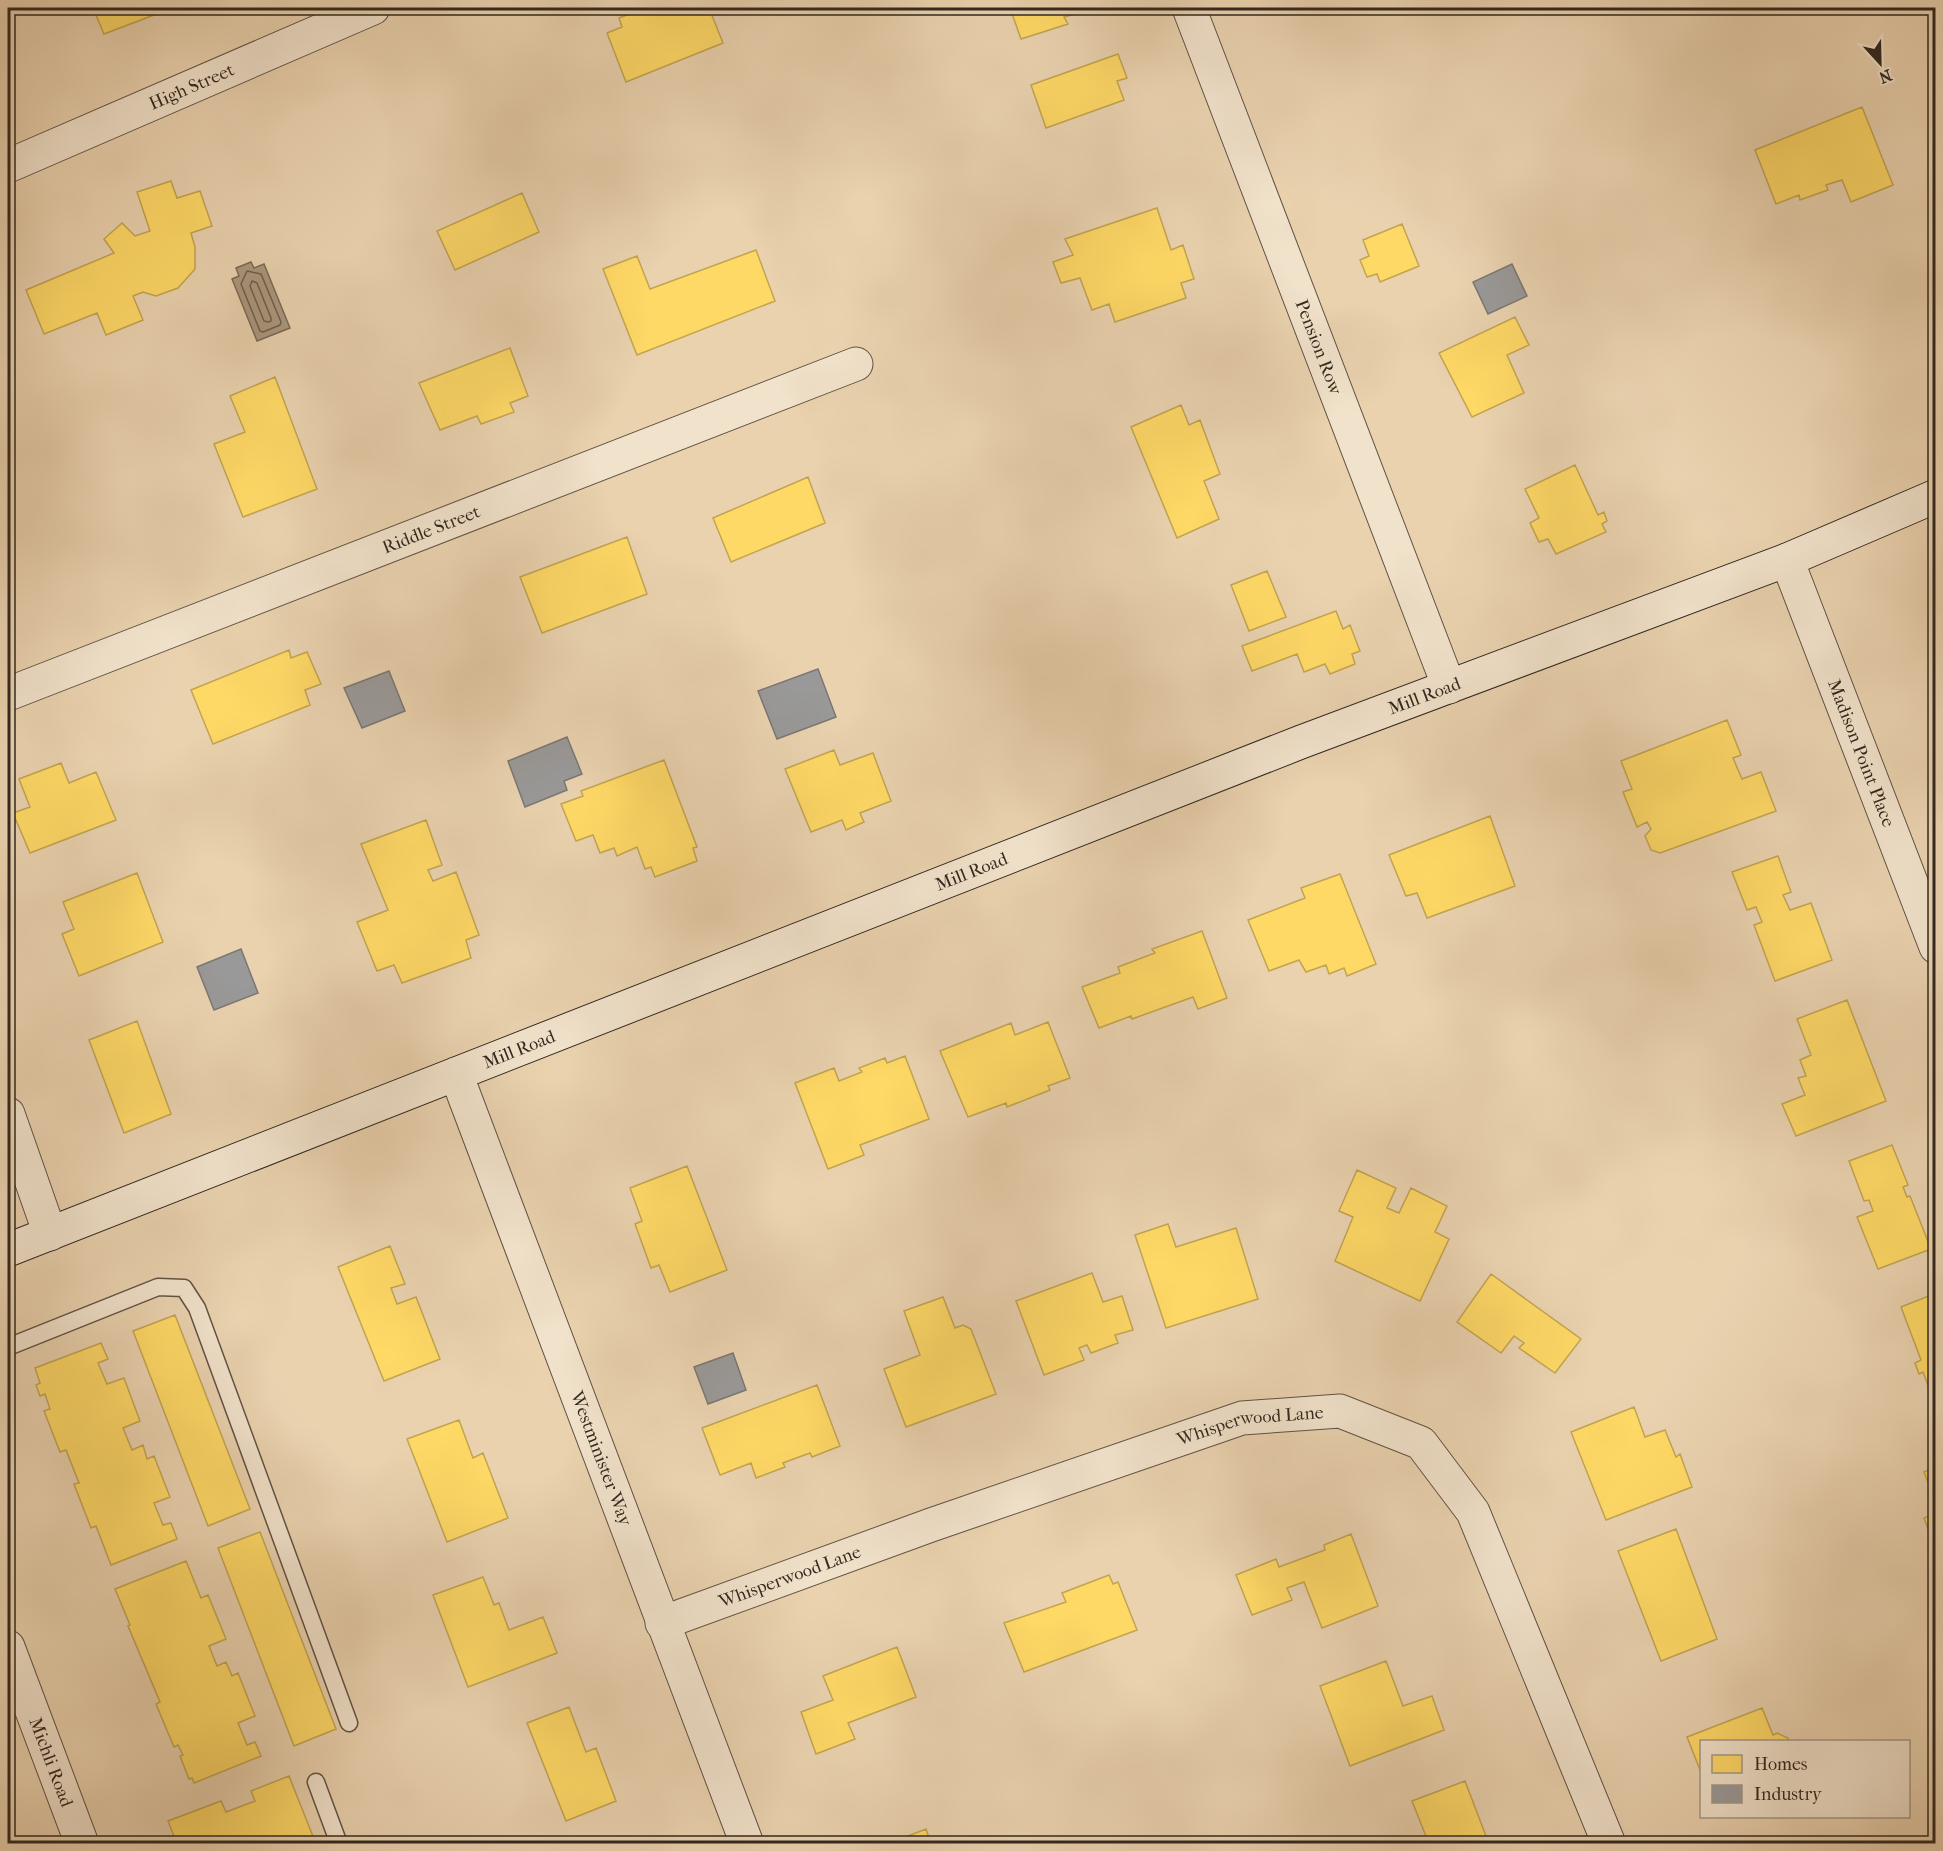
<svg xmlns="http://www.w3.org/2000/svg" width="1943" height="1851" font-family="'IM FELL French Canon',serif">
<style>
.water{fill:#ab987e;stroke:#7b6b58;stroke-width:1.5}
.homes{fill:#ffd966;stroke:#c2a451;stroke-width:1.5}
.industry{fill:#999;stroke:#7a7774;stroke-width:1.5}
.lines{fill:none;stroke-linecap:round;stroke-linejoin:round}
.shore{stroke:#6e604e;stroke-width:1.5}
.lane-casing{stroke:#605243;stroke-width:19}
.street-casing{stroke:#605243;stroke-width:35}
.secondary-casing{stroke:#32281f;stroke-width:35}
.lane{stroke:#f1e2cb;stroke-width:16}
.street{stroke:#f1e2cb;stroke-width:33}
.secondary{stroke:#f1e2cb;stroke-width:33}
.labels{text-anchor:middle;stroke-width:6;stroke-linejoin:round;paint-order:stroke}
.street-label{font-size:18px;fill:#32281f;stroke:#f1e2cb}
</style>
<rect width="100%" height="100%" fill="#ead2af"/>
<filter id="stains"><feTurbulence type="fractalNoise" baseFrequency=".00333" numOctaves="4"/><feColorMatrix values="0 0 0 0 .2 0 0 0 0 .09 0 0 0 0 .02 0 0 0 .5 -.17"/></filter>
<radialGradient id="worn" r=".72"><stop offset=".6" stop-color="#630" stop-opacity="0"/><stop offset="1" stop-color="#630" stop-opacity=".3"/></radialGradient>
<path class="water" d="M251 262 254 268 264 264 290 328 257 341 232 279 239 276 236 268Z"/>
<path class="homes" d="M93 8H151L154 15 104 34Z
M645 8H709L723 43 626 82 607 33 622 27 619 18Z
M1010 8H1074L1076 14 1064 17 1068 24 1021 39Z
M1118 54 1127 78 1117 81 1124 100 1046 128 1031 85Z
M1862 107 1893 185 1851 202 1842 180 1826 185 1828 190 1800 200 1799 195 1776 204 1755 150Z
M171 181 177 198 200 191 212 226 191 233 195 247V269L178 288 156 296 143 292 133 296 143 320 106 335 97 313 44 334 26 290 114 253 104 239 122 223 135 236 150 231 137 192Z
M522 193 539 232 455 270 437 231Z
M1157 208 1171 250 1183 245 1194 279 1181 283 1186 298 1115 322 1109 304 1092 310 1080 278 1061 283 1053 262 1073 255 1065 239Z
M1402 224 1419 266 1380 282 1377 274 1367 277 1360 260 1369 256 1363 240Z
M756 250 775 301 637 355 603 269 637 256 650 289Z
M1515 317 1529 345 1507 355 1524 393 1472 417 1439 353Z
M510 348 528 396 510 403 514 412 481 424 477 416 440 430 419 383Z
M275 377 317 489 243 517 214 444 245 432 230 396Z
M1181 405 1189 425 1200 420 1220 474 1204 481 1219 519 1177 538 1131 427Z
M1575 465 1598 515 1604 512 1607 521 1602 524 1606 532 1556 554 1548 539 1539 542 1530 523 1539 518 1525 489Z
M808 477 825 523 731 562 713 518Z
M627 537 647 594 542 633 520 577Z
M1267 571 1286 617 1249 631 1231 585Z
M1336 611 1343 629 1350 625 1360 651 1352 654 1355 664 1330 674 1325 664 1304 672 1297 654 1252 671 1242 646Z
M289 650 291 658 307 652 321 684 305 690 310 705 213 744 191 690Z
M1727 720 1741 755 1733 758 1742 779 1761 772 1776 811 1660 853 1651 850 1645 836 1651 829 1647 822 1637 827 1623 792 1632 789 1621 761Z
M834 750 840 765 873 753 891 801 860 813 864 822 846 830 842 820 811 832 785 769Z
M664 760 697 847 693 848 697 861 655 877 651 867 645 869 637 847 617 856 614 848 600 853 593 835 576 841 561 804 583 796 581 791Z
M61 763 69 783 96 772 116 820 30 853 13 813 30 807 19 779Z
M1490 816 1515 886 1427 918 1417 893 1406 896 1389 855Z
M426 820 442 865 428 870 433 881 456 872 479 935 466 940 471 958 402 983 394 965 377 971 357 922 388 910 361 844Z
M1778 856 1791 892 1783 895 1790 910 1811 903 1832 960 1775 981 1754 925 1762 922 1756 907 1747 910 1732 872Z
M137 873 163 942 79 976 62 934 74 929 63 902Z
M1340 874 1376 964 1347 976 1344 968 1329 974 1326 965 1306 972 1299 960 1269 971 1248 920 1305 898 1301 888Z
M1202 931 1227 998 1198 1009 1193 997 1132 1019 1131 1016 1099 1028 1082 987 1120 973 1118 967 1155 953 1152 949Z
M1847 1000 1886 1101 1796 1136 1782 1104 1805 1095 1798 1078 1806 1076 1800 1060 1811 1055 1797 1019Z
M137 1021 171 1114 124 1133 89 1040Z
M1048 1022 1070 1078 1048 1086 1050 1090 1007 1107 1006 1103 968 1117 940 1051 1011 1023 1015 1035Z
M905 1056 929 1119 860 1145 864 1155 828 1169 795 1083 834 1068 839 1081 862 1072 859 1068 885 1058 887 1063Z
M1892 1145 1908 1185 1903 1187 1907 1197 1910 1196 1931 1249 1878 1269 1857 1217 1873 1211 1869 1200 1864 1201 1849 1161Z
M687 1166 727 1270 670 1292 659 1265 651 1268 635 1224 642 1221 630 1188Z
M1357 1170 1396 1188 1387 1208 1399 1213 1411 1188 1447 1206 1435 1232 1449 1239 1420 1301 1335 1261 1353 1217 1339 1211Z
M1168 1224 1176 1247 1236 1228 1258 1299 1166 1328 1135 1235Z
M390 1246 405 1284 391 1288 397 1304 416 1297 440 1359 384 1381 338 1267Z
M1092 1273 1103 1302 1122 1296 1133 1330 1115 1335 1118 1343 1091 1353 1087 1345 1079 1348 1084 1360 1044 1375 1016 1301Z
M1491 1274 1581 1339 1555 1373 1519 1348 1524 1343 1514 1336 1501 1353 1457 1322Z
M1936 1293V1406L1923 1372 1919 1374 1915 1363 1921 1360 1901 1307Z
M943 1297 955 1328 963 1325 971 1329 996 1394 906 1427 884 1369 920 1355 904 1311Z
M175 1315 250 1509 208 1526 133 1331Z
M101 1343 108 1359 98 1363 107 1384 124 1378 140 1421 123 1428 132 1450 143 1445 147 1459 154 1456 170 1497 154 1503 163 1525 171 1523 177 1539 111 1565 96 1526 91 1528 74 1484 79 1483 66 1450 60 1452 44 1411 50 1409 45 1394 40 1396 36 1385 40 1383 35 1368Z
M817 1385 840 1446 812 1457 810 1453 783 1463 785 1467 756 1478 751 1463 720 1475 702 1428Z
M1634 1407 1645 1437 1665 1430 1676 1457 1680 1454 1692 1487 1606 1520 1571 1432Z
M459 1420 473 1458 483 1453 508 1518 447 1542 407 1439Z
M1936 1467V1497H1934L1924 1472Z
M1936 1514V1550L1924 1518Z
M1676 1529 1717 1639 1661 1661 1618 1551Z
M260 1532 336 1729 294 1746 218 1548Z
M1351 1534 1378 1606 1322 1628 1304 1582 1287 1588 1292 1600 1252 1615 1236 1575 1276 1559 1279 1567 1325 1550 1324 1545Z
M186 1561 201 1598 208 1595 226 1639 209 1646 217 1666 226 1662 232 1676 238 1673 255 1716 238 1723 247 1745 255 1742 261 1756 194 1783 192 1778 189 1779 180 1756 183 1755 178 1745 174 1747 156 1704 160 1702 128 1626 130 1625 115 1589Z
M1109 1575 1113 1584 1118 1582 1137 1630 1024 1672 1004 1623 1066 1602 1062 1593Z
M483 1577 494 1605 499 1603 509 1630 543 1617 557 1653 468 1687 433 1595Z
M897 1647 916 1697 848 1723 855 1739 816 1754 801 1712 833 1700 823 1676Z
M1386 1661 1403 1706 1432 1696 1444 1730 1350 1766 1320 1686Z
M569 1707 586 1752 596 1748 616 1801 566 1821 527 1723Z
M1762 1708 1773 1735 1777 1733 1788 1738 1789 1742H1702V1775L1687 1737Z
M289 1776 316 1844H177L168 1821 221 1801 226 1812 255 1801 251 1791Z
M1465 1781 1489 1844H1429L1412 1801Z
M926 1829 931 1844H887Z"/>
<path class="industry" d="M1512 264 1527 296 1488 314 1473 282Z
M818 669 836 717 777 739 758 691Z
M389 671 405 711 362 728 344 688Z
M567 737 582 774 564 781 567 790 525 807 508 761Z
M241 949 258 993 214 1010 197 967Z
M733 1353 746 1390 708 1404 694 1367Z"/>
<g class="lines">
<path class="shore" d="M247 271 261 274 281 322 280 325 263 332 260 331 241 284Z
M252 281 257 283 271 318V321L268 322 264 321 250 286Z"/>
<g class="lane-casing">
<path id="lane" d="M8 1347 158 1287 184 1288 197 1308 349 1723
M316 1782 339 1844"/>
</g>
<g class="street-casing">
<g id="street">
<path id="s1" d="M1189 8 1449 687"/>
<path id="s2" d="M8 166 373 8"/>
<path id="s3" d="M1787 560 1936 947"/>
<path id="s4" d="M8 694 856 364"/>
<path id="s5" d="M456 1074 747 1844"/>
<path d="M8 1114 50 1234"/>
<path id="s6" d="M662 1623 931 1525 1242 1418 1340 1411 1421 1443 1473 1512 1609 1844"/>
<path id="s7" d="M8 1647 82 1844"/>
</g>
</g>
<g class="secondary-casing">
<g id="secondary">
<path id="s8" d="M8 1250 1301 742 1787 560 1936 496"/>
</g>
</g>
<use href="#lane" class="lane"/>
<use href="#street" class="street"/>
<use href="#secondary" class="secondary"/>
</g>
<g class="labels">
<g class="street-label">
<text dy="6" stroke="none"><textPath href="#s2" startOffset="200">High Street</textPath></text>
<text dy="6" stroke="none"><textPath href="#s1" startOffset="363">Pension Row</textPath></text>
<text dy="6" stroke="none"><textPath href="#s4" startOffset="454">Riddle Street</textPath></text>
<text dy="6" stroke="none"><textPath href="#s8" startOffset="1521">Mill Road</textPath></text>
<text dy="6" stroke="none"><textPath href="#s3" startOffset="207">Madison Point Place</textPath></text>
<text dy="6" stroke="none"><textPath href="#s8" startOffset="1035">Mill Road</textPath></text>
<text dy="6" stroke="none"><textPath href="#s8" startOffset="549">Mill Road</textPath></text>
<text dy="6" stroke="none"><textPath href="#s6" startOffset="622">Whisperwood Lane</textPath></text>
<text dy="6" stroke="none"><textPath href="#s5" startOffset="411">Westminister Way</textPath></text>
<text dy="6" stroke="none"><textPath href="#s6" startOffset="136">Whisperwood Lane</textPath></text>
<text dy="6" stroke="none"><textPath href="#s7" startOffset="123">Michli Road</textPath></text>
</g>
</g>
<rect width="1943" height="1851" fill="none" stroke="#ead2af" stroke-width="30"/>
<rect x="9" y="9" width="1925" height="1833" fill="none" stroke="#32281f" stroke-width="3"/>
<rect x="15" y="15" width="1913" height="1821" fill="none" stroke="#32281f" stroke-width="1.5"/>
<rect x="1700" y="1740" width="210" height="78" fill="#f1e2cb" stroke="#a59886" stroke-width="1.5"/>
<rect x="1712" y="1755" width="30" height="18" fill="#ffd966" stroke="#a59886" stroke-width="1.5"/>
<text x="1754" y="1770" font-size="18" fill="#32281f">Homes</text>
<rect x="1712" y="1785" width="30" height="18" fill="#999999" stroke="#a59886" stroke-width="1.5"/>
<text x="1754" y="1800" font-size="18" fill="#32281f">Industry</text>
<g transform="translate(1880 63) rotate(158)" stroke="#f1e2cb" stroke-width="4.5" paint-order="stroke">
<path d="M0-4.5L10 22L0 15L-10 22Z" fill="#32281f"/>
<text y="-9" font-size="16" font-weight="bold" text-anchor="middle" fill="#32281f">N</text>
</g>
<rect width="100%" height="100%" filter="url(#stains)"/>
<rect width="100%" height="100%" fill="url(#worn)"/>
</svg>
